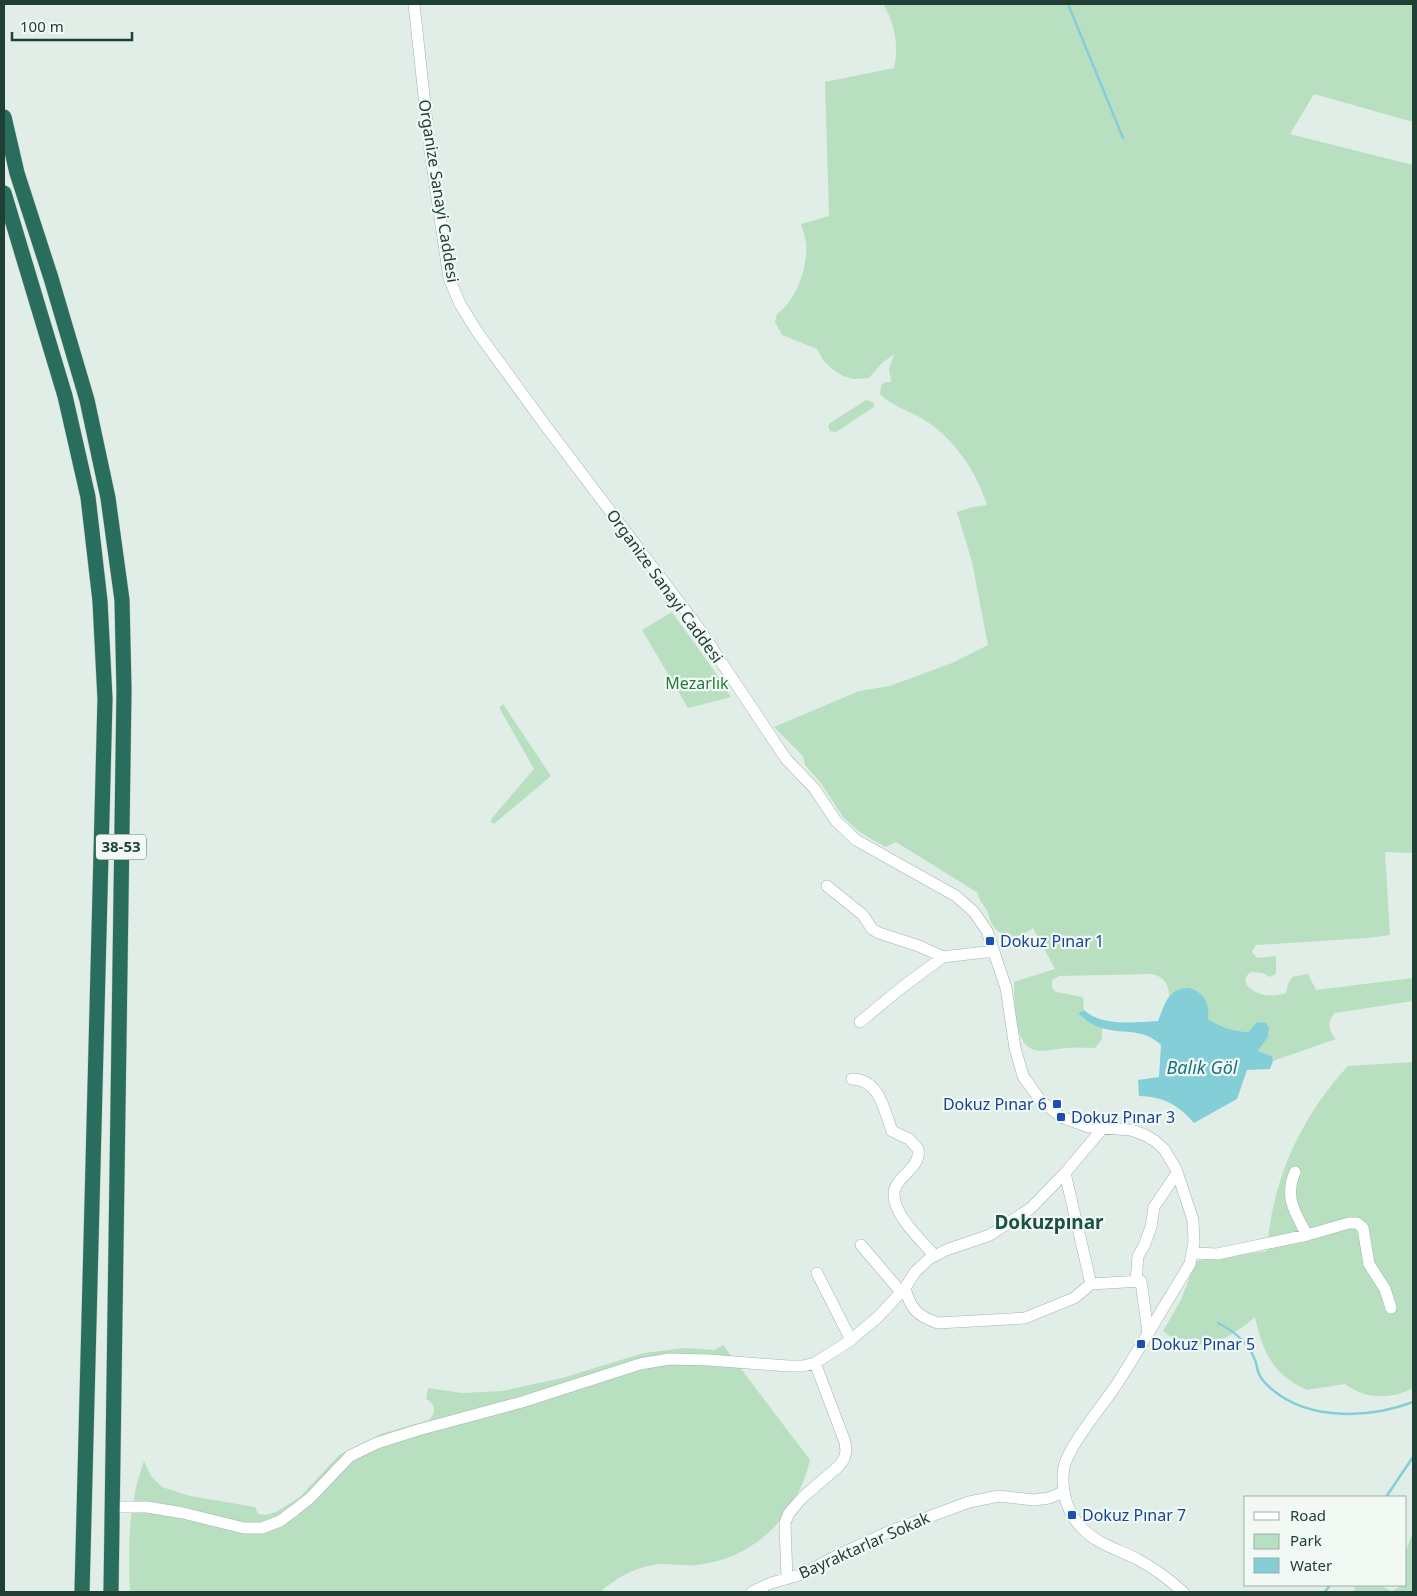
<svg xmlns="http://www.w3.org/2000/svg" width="1417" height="1596" font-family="'Noto Sans',sans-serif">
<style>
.green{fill:#b8e0c0}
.water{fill:#84cfd7}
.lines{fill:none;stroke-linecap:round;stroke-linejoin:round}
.stream{stroke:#84cfd7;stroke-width:2.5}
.minor-casing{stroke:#a3b5ae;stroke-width:12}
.highway-casing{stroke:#c1c9c6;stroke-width:16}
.minor{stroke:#fff;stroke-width:11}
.highway{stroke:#296e5c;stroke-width:15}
.transit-dot{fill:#1a4fb4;stroke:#f2f9f5;stroke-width:2}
.labels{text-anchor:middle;stroke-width:4.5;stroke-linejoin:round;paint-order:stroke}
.shield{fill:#f2f9f5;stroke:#5f776f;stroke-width:1}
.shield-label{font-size:15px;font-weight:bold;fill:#203f35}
.street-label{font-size:16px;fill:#203f35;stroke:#f2f9f5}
.park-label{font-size:16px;fill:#267a41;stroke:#f2f9f5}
.transit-label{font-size:16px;fill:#164399;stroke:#f2f9f5;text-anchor:start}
.water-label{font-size:18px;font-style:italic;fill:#147581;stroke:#f2f9f5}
.quarter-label{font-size:19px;font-weight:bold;fill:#1a5342;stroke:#f2f9f5}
</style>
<rect width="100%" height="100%" fill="#e1ede7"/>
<path class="green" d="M883 4H1413V122L1314 94 1290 134 1413 165V853L1385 852 1390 935 1368 938 1256 945 1252 952 1257 958 1276 956V974L1269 977 1263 973 1251 972C1236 982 1254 993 1265 995 1272 996 1279 995 1286 993L1288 984 1292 977 1308 974 1316 990 1413 978V1001L1335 1013C1327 1021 1328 1031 1336 1039L1273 1061 1272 1056 1258 1051 1270 1032 1257 1022 1248 1032C1233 1031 1220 1027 1208 1019V1014L1200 993 1197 990 1180 989 1169 996C1169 984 1164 977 1152 974L1059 976 1052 980V988L1056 992 1083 997 1084 1010 1078 1013 1085 1020 1102 1028V1039L1095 1048C1086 1048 1077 1047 1068 1048 1059 1048 1050 1051 1041 1051 1012 1051 1015 1003 1014 982L1055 969 1033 928C1018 940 1001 941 991 922 989 918 989 914 987 910 983 904 979 901 978 893L896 842 885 847 858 831 843 817 821 783 805 765 803 756 774 727 859 691 890 686 952 663 988 645 972 562 957 512 973 507 987 505C976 471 954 438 923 419 911 412 889 404 880 394L881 385 885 382H891L889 369 894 354 881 364 869 378 853 379 843 376 832 369 823 360 817 349 782 335 775 322 777 314C797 299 808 267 806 243 805 237 803 230 801 224L829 216 825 82 894 68C899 45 895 24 883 4Z
M866 400 873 402 874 407 836 432 830 431 828 427 830 423Z
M672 612 713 669 731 697 688 708 642 630Z
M503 704 551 776 494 824 491 822 492 818 534 769 500 709V706Z
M1413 1062V1388C1391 1400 1365 1399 1345 1384L1307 1390C1272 1374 1263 1352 1255 1317 1228 1341 1195 1357 1163 1331L1181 1300 1196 1261 1267 1251C1272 1180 1300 1118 1348 1066Z
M723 1345 810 1460C797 1515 755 1559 697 1565 685 1566 674 1564 662 1564 639 1565 617 1577 600 1592H130C128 1545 128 1506 144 1461L151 1476 162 1487 190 1496 255 1507 258 1514 265 1515 276 1512 300 1497 339 1455 381 1434 429 1420C436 1413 436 1404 426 1399L428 1388 462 1393 502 1391 562 1378 644 1353 685 1348 714 1350Z
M1413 1532V1592H1355L1354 1585H1380L1391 1591 1398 1588 1400 1585H1406V1550Z"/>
<path class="water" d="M1189 988C1204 991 1210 1004 1208 1019 1220 1027 1233 1031 1248 1032L1257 1022 1266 1023C1274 1033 1264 1042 1258 1051L1272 1056 1273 1061 1270 1069 1247 1070 1237 1099 1194 1123C1179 1105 1162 1096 1139 1096L1138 1080 1159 1077 1161 1045C1137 1021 1106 1043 1078 1013L1084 1010C1103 1027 1134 1022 1158 1021 1165 1005 1167 988 1189 988Z"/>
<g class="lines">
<path class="stream" d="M1068 4 1123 138
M1218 1323C1234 1331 1248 1342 1255 1360 1257 1364 1257 1370 1259 1374 1262 1381 1269 1387 1274 1391 1311 1421 1371 1418 1413 1402
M1386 1497 1413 1457
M1325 1592 1330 1585"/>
<g class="minor-casing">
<path id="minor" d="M414 4 430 150 449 278 460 304 478 333 545 425 698 627 786 759 814 788 836 821 856 840 956 896 974 912 987 931 1006 988 1015 1048 1023 1076 1040 1100 1061 1117 1089 1127 1131 1130 1145 1135 1155 1141 1164 1149 1176 1169 1193 1220 1194 1242 1190 1264C1165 1304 1142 1345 1117 1384 1103 1405 1069 1445 1064 1467 1060 1490 1067 1514 1084 1530 1098 1544 1119 1550 1137 1559 1154 1568 1169 1579 1183 1592
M827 886 863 915 872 929 879 933 919 946 943 957 994 951
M860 1022 901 988 943 957
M852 1079C879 1079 884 1109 892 1131L909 1139 918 1149C922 1169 893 1177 894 1195 894 1215 922 1242 935 1256
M1295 1172C1284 1198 1295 1212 1307 1235
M1065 1173 1091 1284
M861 1245 901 1292
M1192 1253 1217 1254 1307 1235 1349 1223H1357L1363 1228 1369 1264 1385 1289 1391 1308
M817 1273 851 1340
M1136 1281 1138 1256 1144 1246 1151 1227 1154 1207 1177 1173
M905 1288C910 1308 917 1316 938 1323L1025 1318 1074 1298 1091 1284 1141 1281 1148 1333
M112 1507H147L183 1513 244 1528H262L280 1521 295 1510 310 1498 350 1456 377 1443 418 1430 522 1402 640 1364 669 1359 709 1360 788 1366H803L815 1363 848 1342 878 1317 905 1288 915 1272 929 1259 946 1250 990 1235 1031 1208 1065 1173 1103 1128
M787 1579 785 1523 789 1513 803 1497 839 1466 844 1459 846 1451 845 1442 815 1363
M752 1592 771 1583 803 1574 836 1556 888 1532 969 1502 999 1496 1034 1500 1049 1498 1063 1492"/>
</g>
<g class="highway-casing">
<path id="highway" d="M4 117 17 173 51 278 87 400 108 498 122 600 124 690 111 1592
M4 193 65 396 88 497 100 601 105 699 82 1592"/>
</g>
<use href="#minor" class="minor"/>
<use href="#highway" class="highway"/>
</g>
<g class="transit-dot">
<rect x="985" y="936" width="10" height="10" rx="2.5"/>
<rect x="1052" y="1099" width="10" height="10" rx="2.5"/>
<rect x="1056" y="1112" width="10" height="10" rx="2.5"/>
<rect x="1136" y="1339" width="10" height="10" rx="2.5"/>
<rect x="1067" y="1510" width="10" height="10" rx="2.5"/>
</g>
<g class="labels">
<rect class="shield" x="96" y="834.5" width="50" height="25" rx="4"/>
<g class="shield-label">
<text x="121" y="852">38-53</text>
</g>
<g class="street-label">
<text transform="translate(439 191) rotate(81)" y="6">Organize Sanayi Caddesi</text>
<text transform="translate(665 586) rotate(54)" y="6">Organize Sanayi Caddesi</text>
<text transform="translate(864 1545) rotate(-24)" y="6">Bayraktarlar Sokak</text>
</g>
<g class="park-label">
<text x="697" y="689">Mezarlık</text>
</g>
<g class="transit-label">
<text x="1000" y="947">Dokuz Pınar 1</text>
<text x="1047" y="1110" text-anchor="end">Dokuz Pınar 6</text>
<text x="1071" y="1123">Dokuz Pınar 3</text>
<text x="1151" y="1350">Dokuz Pınar 5</text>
<text x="1082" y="1521">Dokuz Pınar 7</text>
</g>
<g class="water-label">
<text x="1202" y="1074">Balık Göl</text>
</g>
<g class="quarter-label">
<text x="1049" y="1229">Dokuzpınar</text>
</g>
</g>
<rect width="1417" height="1596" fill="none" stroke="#203f35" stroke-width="10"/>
<rect x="1244" y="1496" width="162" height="90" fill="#f2f9f5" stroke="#9eafa8"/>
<rect x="1254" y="1512" width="25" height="8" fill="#ffffff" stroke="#9eafa8"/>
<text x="1290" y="1521" font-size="15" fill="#203f35">Road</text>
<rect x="1254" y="1534" width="25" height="15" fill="#b8e0c0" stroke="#9eafa8"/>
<text x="1290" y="1546" font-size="15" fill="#203f35">Park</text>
<rect x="1254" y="1558" width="25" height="15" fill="#84cfd7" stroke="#9eafa8"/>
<text x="1290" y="1571" font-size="15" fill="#203f35">Water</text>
<path d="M12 32v8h120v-8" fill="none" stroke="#203f35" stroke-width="2.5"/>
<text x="20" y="32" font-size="15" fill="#203f35" stroke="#f2f9f5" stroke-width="4" paint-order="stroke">100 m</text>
</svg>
